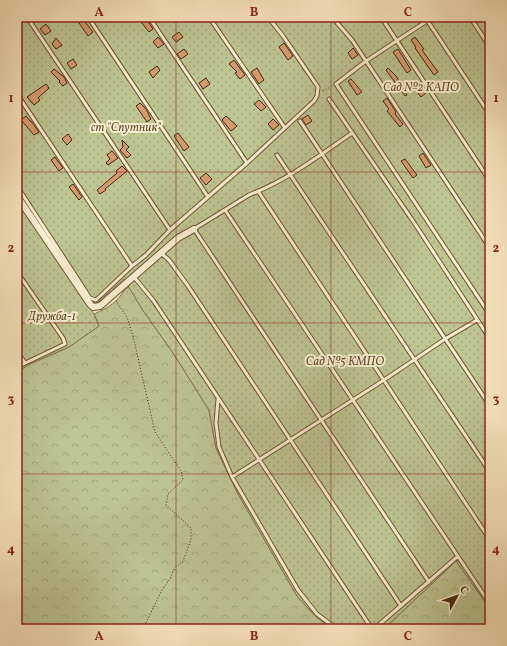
<svg xmlns="http://www.w3.org/2000/svg" width="507" height="646" font-family="Vollkorn,serif">
<style>
.forest{fill:url(#forest-crowns);stroke:#81764f}
.garden{fill:url(#garden-dots);stroke:#81764f}
.building{fill:#d79a6d;stroke:#45270d}
.lines{fill:none;stroke-linecap:round;stroke-linejoin:round}
.lane-casing{stroke:#725638;stroke-width:5}
.street-casing{stroke:#725638;stroke-width:8}
.path{stroke:#45270d;stroke-width:1;stroke-dasharray:1 2;stroke-linecap:butt}
.lane{stroke:#fbeed3;stroke-width:3}
.street{stroke:#fbeed3;stroke-width:6}
.grid{fill:none;stroke:#8f2418;stroke-width:1;stroke-opacity:0.55}
.labels{text-anchor:middle;stroke-width:4;stroke-linejoin:round;paint-order:stroke}
.park-label{font-size:12px;font-style:italic;fill:#634e2e;stroke:#fbeed3}
.neatline{fill:none;stroke:#8f2418;stroke-width:1.5}
.grid-label{font-size:13px;text-anchor:middle;font-weight:bold;fill:#8f2418}
</style>
<defs>
<pattern id="forest-crowns" width="20" height="18" patternUnits="userSpaceOnUse"><rect width="20" height="18" fill="#bdc591"/><path d="M2 6a3 3 0 1 1 6 0M12 15a3 3 0 1 1 6 0" fill="none" stroke="#a4a97c"/></pattern>
<pattern id="garden-dots" width="8" height="8" patternUnits="userSpaceOnUse"><rect width="8" height="8" fill="#bdc591"/><path d="M2 2h.1M6 6h.1" fill="none" stroke="#a4a97c" stroke-width="1.8" stroke-linecap="round"/></pattern>
</defs>
<rect width="100%" height="100%" fill="#f9e5bb"/>
<filter id="stains"><feTurbulence type="fractalNoise" baseFrequency=".005" numOctaves="4"/><feColorMatrix values="0 0 0 0 .2 0 0 0 0 .09 0 0 0 0 .02 0 0 0 .5 -.17"/></filter>
<radialGradient id="worn" r=".72"><stop offset=".6" stop-color="#630" stop-opacity="0"/><stop offset="1" stop-color="#630" stop-opacity=".3"/></radialGradient>
<path class="forest" d="M129 287 142 309 173 353 209 410 216 448 238 494 297 596 315 616 332 629H17V372L30 364 69 347 99 326 94 314C109 307 117 303 125 289Z
M456 561 490 609V629H384Z"/>
<path class="garden" d="M17 17H490V609L456 561 384 629H332L315 616 297 596 238 494 216 448 209 410 173 353 142 309 124 279 97 303H91L17 192Z
M17 200 94 314 99 326 69 347 30 364 17 372Z"/>
<path class="building" d="M81 17 93 32 88 36 77 20Z
M137 17H145L153 29 149 32Z
M46 24 51 31 45 35 40 29Z
M179 32 183 37 176 42 172 37Z
M158 37 164 44 158 48 153 42Z
M415 37 424 49 422 50 438 72 434 75 415 48 416 47 411 40Z
M56 38 62 45 56 49 52 44Z
M284 43 293 56 288 60 279 47Z
M353 48 358 55 352 59 348 53Z
M184 49 188 54 181 59 177 54Z
M398 49 411 70 407 73 393 52Z
M73 59 77 65 71 69 67 63Z
M234 60 245 75 240 79 235 73 237 72 229 64Z
M157 66 160 70 153 78 149 72Z
M257 68 264 80 259 84 251 72Z
M388 68 396 76 407 95 405 96 386 70Z
M54 69 64 77 67 83 63 86 59 82 60 81 51 72Z
M206 78 210 84 203 89 199 83Z
M351 79 362 92 357 95 348 81Z
M46 84 49 88 38 98 40 100 34 105 27 97Z
M422 87 426 93 421 97 416 91Z
M387 98 396 112 395 114 403 124 400 127 387 111 389 109 383 101Z
M259 100 266 107 261 111 254 104Z
M140 103 146 109 151 119 147 122 136 106Z
M308 115 312 121 306 125 302 119Z
M26 116 30 121H31L39 132 34 135 21 120Z
M226 116 237 126 231 131 222 120Z
M273 119 279 125 273 130 268 124Z
M178 133 189 147 184 151 174 136Z
M68 134 72 140 67 145 62 139Z
M122 140 129 147 126 150 131 155 127 158 120 150 123 147Z
M112 151 118 158 108 165 106 163 110 159 107 155Z
M423 153 431 165 426 168 419 156Z
M55 157 63 168 59 171 51 160Z
M405 159 417 175 413 178 401 161Z
M122 166 127 171 105 189 106 190 100 194 97 190 117 173 116 171Z
M206 173 212 179 206 185 200 178Z
M73 184 82 197 79 200 69 187Z"/>
<g class="lines">
<g class="lane-casing">
<path id="lane" d="M27 17 170 230
M88 17 208 197
M149 17 247 163
M209 17 285 128
M332 17 352 40 490 248
M381 17 490 181
M425 17 490 115
M433 17 366 61 336 84 490 315
M470 17 490 47
M17 94 132 266
M329 99 415 224 490 339
M300 121 490 406
M352 133C319 156 286 181 249 195L194 229 429 582
M277 155 490 472
M17 186 90 298 96 300 132 266 146 255 170 230 247 163 314 101 317 96 318 87 283 36 268 17
M258 191 490 540
M225 210 490 604
M161 253 169 260 188 286 401 606
M17 272 63 338 65 344 17 367
M134 277 153 300 372 629
M17 352 25 363
M218 399 216 423 219 447 232 477 298 590 317 614 337 629
M232 477 384 380 445 339 477 320
M374 629 457 557"/>
</g>
<g class="street-casing">
<path id="street" d="M17 196 90 304 93 307 100 306 178 238 194 229"/>
</g>
<path class="path" d="M323 91 332 86
M116 301 127 317 133 336 155 432 181 471 183 480 168 494 166 505 191 528V540L183 561 174 569 170 579 162 590 143 629"/>
<use href="#lane" class="lane"/>
<use href="#street" class="street"/>
</g>
<path class="grid" d="M176 17V629M331 17V629M17 172H490M17 323H490M17 474H490"/>
<g class="labels">
<g class="park-label">
<text x="421" y="91">Сад №2 КАПО</text>
<text x="126" y="131">ст "Спутник"</text>
<text x="52" y="320">Дружба-1</text>
<text x="345" y="365">Сад №5 КМПО</text>
</g>
</g>
<rect width="507" height="646" fill="none" stroke="#f9e5bb" stroke-width="44"/>
<g transform="translate(457 596) rotate(49)" stroke="#fbeed3" stroke-width="3" paint-order="stroke">
<path d="M0-3L7 15L0 10L-7 15Z" fill="#45270d"/>
<text y="-6" font-size="11" font-weight="bold" text-anchor="middle" fill="#45270d">С</text>
</g>
<rect x="22" y="22" width="463" height="602" class="neatline"/>
<g class="grid-label">
<text x="99" y="16">A</text>
<text x="254" y="16">B</text>
<text x="408" y="16">C</text>
<text x="11" y="102">1</text>
<text x="496" y="102">1</text>
<text x="11" y="252">2</text>
<text x="496" y="252">2</text>
<text x="11" y="403">3</text>
<text x="496" y="403">3</text>
<text x="11" y="553">4</text>
<text x="496" y="553">4</text>
<text x="99" y="640">A</text>
<text x="254" y="640">B</text>
<text x="408" y="640">C</text>
</g>
<rect width="100%" height="100%" filter="url(#stains)"/>
<rect width="100%" height="100%" fill="url(#worn)"/>
</svg>
